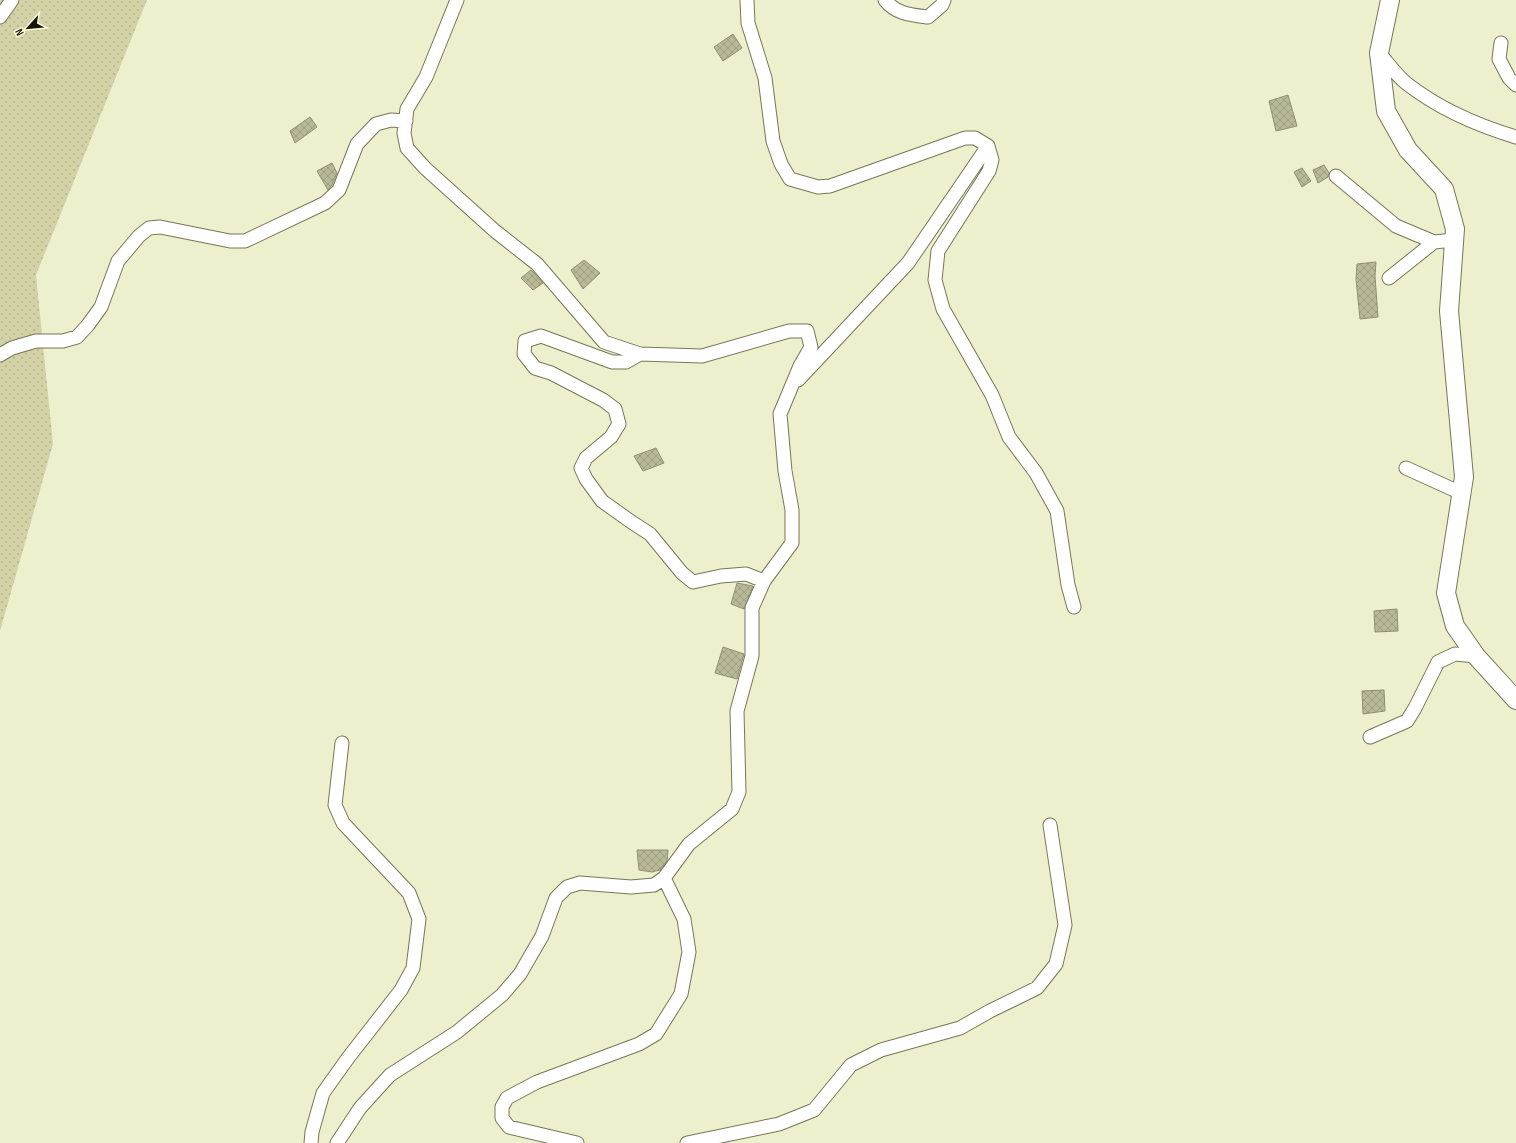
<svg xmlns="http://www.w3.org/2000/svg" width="1516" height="1143" font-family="'Sofia Sans Condensed',sans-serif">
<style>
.grass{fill:url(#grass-dots)}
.building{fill:url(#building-cross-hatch);stroke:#909070}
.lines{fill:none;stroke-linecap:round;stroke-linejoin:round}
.street-casing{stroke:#777758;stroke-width:15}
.secondary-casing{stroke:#777758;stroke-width:20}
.street{stroke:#fff;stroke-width:13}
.secondary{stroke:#fff;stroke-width:18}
</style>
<defs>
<pattern id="grass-dots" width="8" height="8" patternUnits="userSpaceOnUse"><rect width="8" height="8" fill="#d2d2a6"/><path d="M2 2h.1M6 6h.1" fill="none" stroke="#b3b38e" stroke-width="1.8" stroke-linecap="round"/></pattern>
<pattern id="building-cross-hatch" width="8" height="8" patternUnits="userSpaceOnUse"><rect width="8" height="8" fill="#b9b998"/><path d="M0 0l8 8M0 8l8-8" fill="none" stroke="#9e9e82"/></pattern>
</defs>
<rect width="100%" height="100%" fill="#eeefcc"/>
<path class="grass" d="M0 0H147L36 275 53 444 0 631Z"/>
<path class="building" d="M733 34 742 48 723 61 714 47Z
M1288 95 1297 126 1276 131 1269 101Z
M310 117 317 127 295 143 290 131Z
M332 163 337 173 332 185 328 190 317 171Z
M1324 165 1329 173 1328 177 1318 183 1313 170Z
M1302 168 1311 181 1302 187 1294 172Z
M584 260 600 273 583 289 571 270Z
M1376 262 1375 276 1378 317 1360 319 1356 279 1357 264Z
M531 270 543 283 533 290 521 278Z
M656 448 664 463 643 471 634 456Z
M737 583 753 586 744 609 731 604Z
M1397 609 1398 631 1375 632 1374 611Z
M723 647 744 654 737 679 715 673Z
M1384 690 1385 711 1363 714 1362 691Z
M637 850H668L667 861 660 870 652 872 639 870Z"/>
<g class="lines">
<g class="street-casing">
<path id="street" d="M747 0 748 23 765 78 773 141 781 164 790 179 818 187 830 186 965 138H975L988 146 992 160 989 171 938 251 935 280 943 309 992 395 1009 437 1036 473 1057 511 1068 585 1074 607
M885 0C896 14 911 15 928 17L942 5 944 0
M0 17 12 0
M1501 43 1499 59 1509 78 1516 85
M1379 53C1388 63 1396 75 1406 83 1439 109 1476 125 1516 137
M1336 176 1396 226 1434 242 1454 240
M1389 278 1434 242
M640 354 626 362H612L541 336 525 341 524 354 535 368 551 373 603 400 615 409 619 424 611 437 586 458 581 468 586 479 602 501 630 521 650 534 682 573 693 582 721 576 746 574 764 581
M0 355 12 348 36 341H63L77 337 88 325 101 307 118 261 139 236 149 228 160 227 230 241H245L325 203 339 190 357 144 376 124 391 120 406 121
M798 380 908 263 988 146
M1406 468 1461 493
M1370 737 1407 721 1415 708 1438 662 1455 654 1476 656
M311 1143 312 1132 323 1093 348 1058 401 990 413 968 419 919 409 893 343 823 335 805 342 743
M337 1143 360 1108 390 1075 457 1032 502 995 520 974 542 936 556 898 567 887 580 883 631 887 654 885 664 878 689 844 732 809 739 792 737 711 752 656V608L764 581 792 543V510L785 471 780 414 800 366 811 347 807 331H789L702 356 640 354 604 342 537 264 495 231 425 168 407 148 404 133 407 109 426 77 457 0
M577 1143 509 1127 502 1118V1107L507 1098 537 1082 639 1044 656 1034 681 994 689 952 684 919 664 878
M687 1143 779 1124 814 1110 851 1065 881 1050 960 1028 990 1011 1037 988 1056 964 1065 925 1050 825"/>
</g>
<g class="secondary-casing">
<path id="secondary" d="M1390 0 1379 53 1386 111 1408 150 1444 189 1455 229 1449 311 1464 477 1446 593 1455 626 1476 656 1516 700"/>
</g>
<use href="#street" class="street"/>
<use href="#secondary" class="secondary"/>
</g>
<g transform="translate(28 28) rotate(243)" stroke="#fcfcda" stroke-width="3" paint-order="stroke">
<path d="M0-3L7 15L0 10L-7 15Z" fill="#151509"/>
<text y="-6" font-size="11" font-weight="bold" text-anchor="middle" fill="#151509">N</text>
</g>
</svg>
